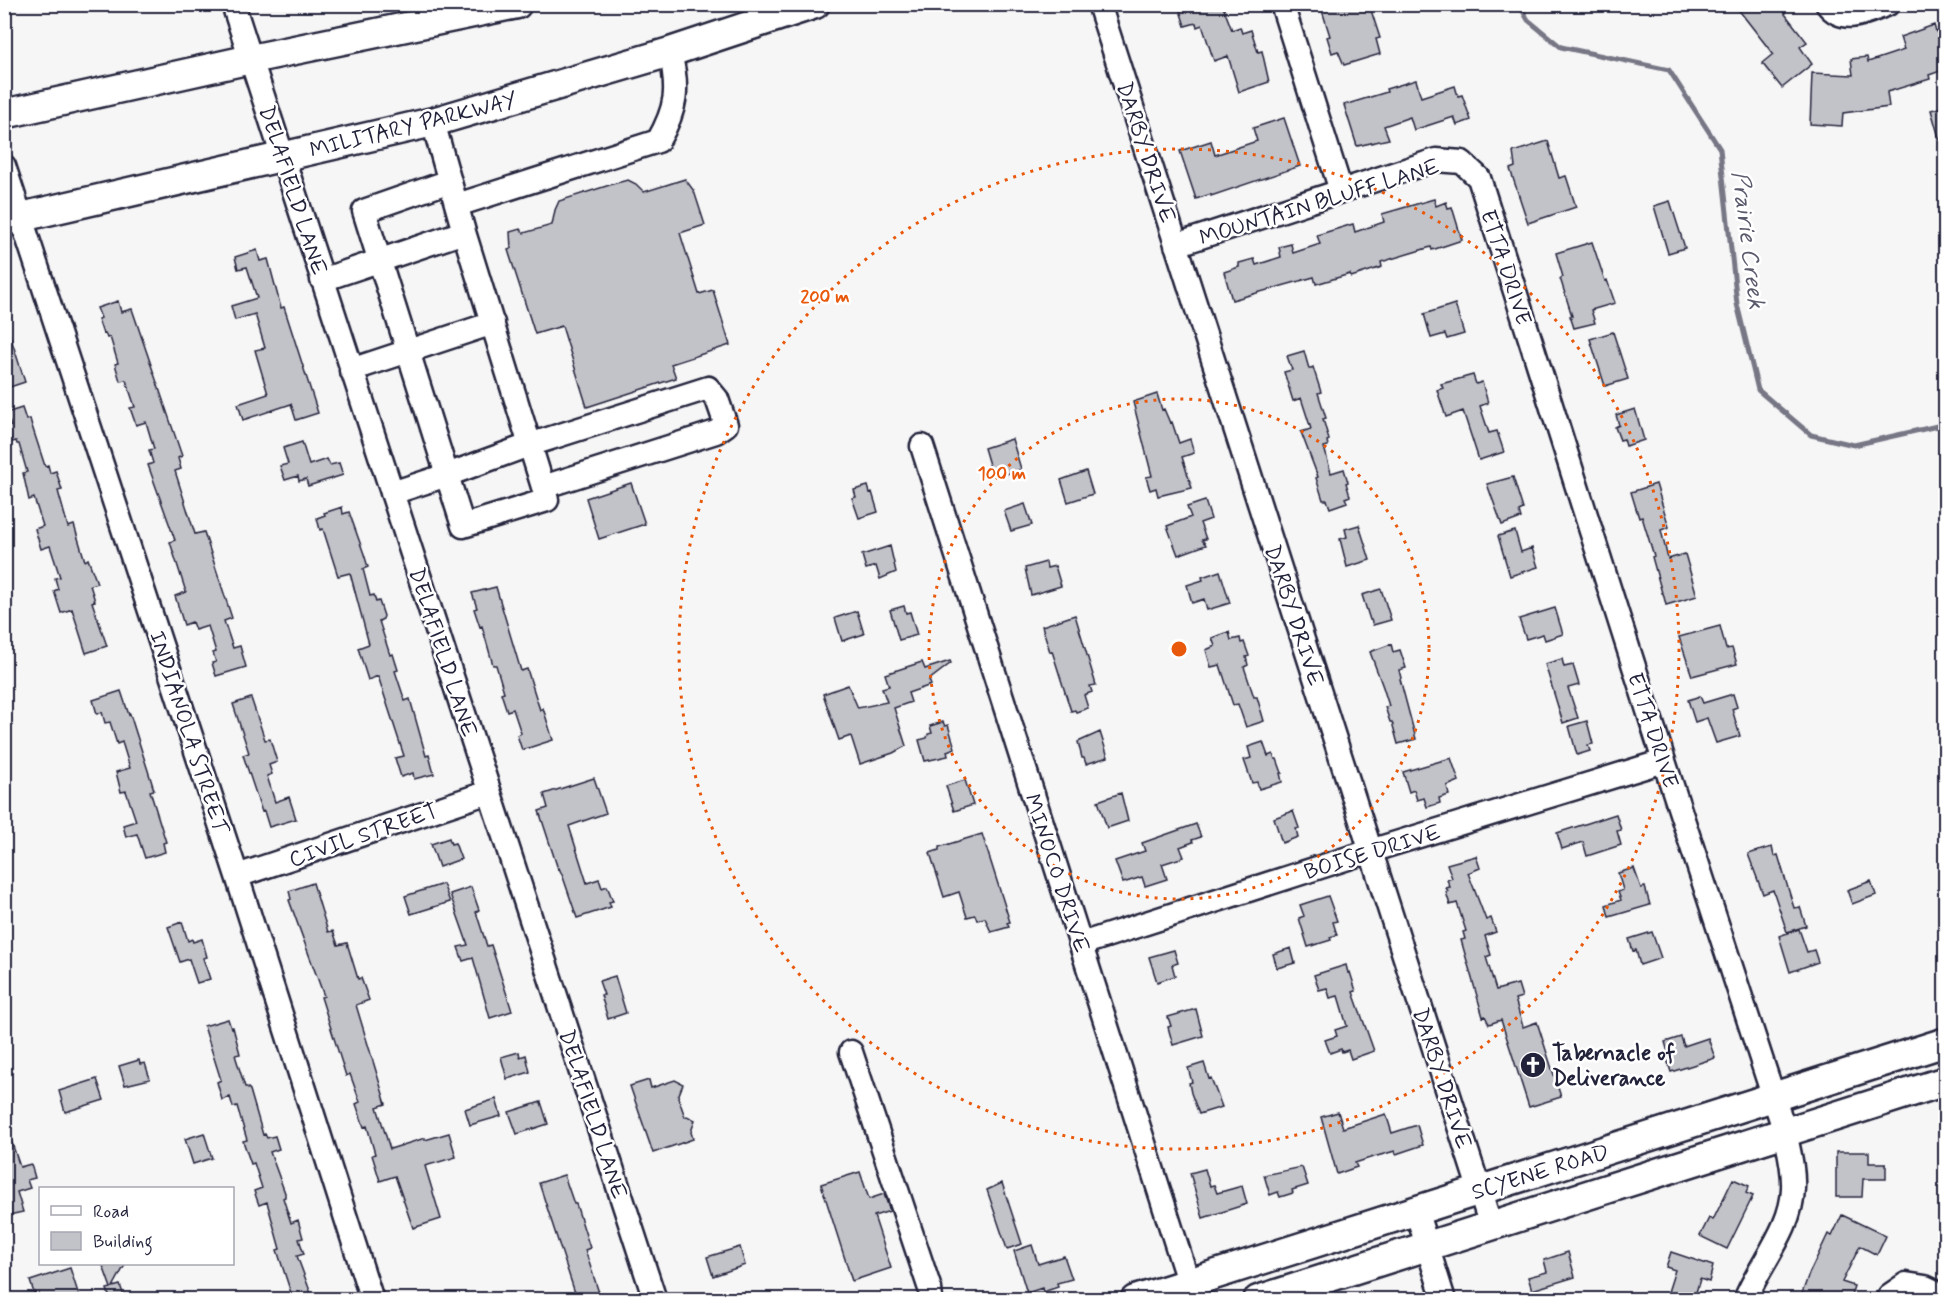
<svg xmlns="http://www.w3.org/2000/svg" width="1950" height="1304" font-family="Mynerve,sans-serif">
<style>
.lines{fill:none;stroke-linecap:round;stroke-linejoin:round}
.stream{stroke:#767685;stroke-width:5}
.building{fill:#c2c2c9;stroke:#22223b;stroke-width:1.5}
.minor-casing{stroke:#22223b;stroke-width:27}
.major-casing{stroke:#22223b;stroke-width:33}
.minor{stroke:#fff;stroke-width:22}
.major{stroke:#fff;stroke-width:28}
.ring{fill:none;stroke:#e8590c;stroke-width:3;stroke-dasharray:3 6}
.labels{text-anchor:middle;stroke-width:5;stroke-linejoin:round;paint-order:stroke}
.street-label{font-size:22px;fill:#22223b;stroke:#fff}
.poi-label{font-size:22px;font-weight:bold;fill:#22223b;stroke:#fff;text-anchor:start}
.water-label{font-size:24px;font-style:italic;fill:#5a5a6d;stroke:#fff}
.centre{fill:#e8590c;stroke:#fff;stroke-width:3}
.ring-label{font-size:18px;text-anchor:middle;font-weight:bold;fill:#e8590c;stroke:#fff;stroke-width:5;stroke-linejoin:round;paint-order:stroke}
</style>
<rect width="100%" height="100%" fill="#f6f6f7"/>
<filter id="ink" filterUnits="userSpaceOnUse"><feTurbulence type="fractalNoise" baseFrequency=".0167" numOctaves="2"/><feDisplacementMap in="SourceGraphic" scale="12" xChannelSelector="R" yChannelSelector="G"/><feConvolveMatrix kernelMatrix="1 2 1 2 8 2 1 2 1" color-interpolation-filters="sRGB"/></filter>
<g filter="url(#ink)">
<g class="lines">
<path class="stream" d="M1519 4 1528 20 1561 47 1669 70 1720 149 1737 304 1758 390 1811 435 1854 445 1946 424"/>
</g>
<path class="building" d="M1178 4H1209L1211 8 1222 4 1232 30 1240 27 1242 33 1251 30 1258 52 1262 51 1269 82 1239 92 1228 56 1214 61 1202 25 1197 27 1196 23 1185 26Z
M1320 4H1369L1380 38 1376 39 1380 54 1344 65 1338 51 1332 53 1327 37 1330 36Z
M1734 4H1778L1786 13 1785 14 1807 42 1800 47 1812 64 1782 88 1762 63 1773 54Z
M1934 25 1936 32 1946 30V69L1929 75 1930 79 1887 92 1889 107 1843 113 1842 126 1810 124 1812 73 1853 75 1851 59 1867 57 1868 62 1904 50 1900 37Z
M1416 80 1421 97 1455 86 1458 96 1462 95 1471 120 1457 125 1454 117 1414 130 1410 117 1384 126 1389 139 1357 146 1344 105 1387 92 1386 89Z
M1946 106V148H1942L1931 110Z
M1284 118 1300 166 1211 196V194L1196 199 1180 151 1211 141 1215 155 1257 141 1253 128Z
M1548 141 1559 178 1566 176 1576 207 1528 223 1510 169 1515 167 1513 152Z
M685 179 694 191 705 225 680 233 699 294 713 290 730 345 671 364 676 378 587 407 562 326 535 334 508 250 511 249 510 232 520 229 524 233 552 225 555 210 559 201 616 183 628 180 636 184 644 192Z
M1434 199 1436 206 1446 202 1448 208 1452 207 1462 240 1432 250 1431 247 1381 262 1382 267 1351 277 1350 274 1316 284 1314 277 1232 300 1224 272 1239 267V263L1254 259 1256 265 1281 257 1279 247 1291 244 1293 253 1320 244 1317 235 1353 224 1355 232 1384 222 1382 214Z
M1670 201 1685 248 1668 253 1654 206Z
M1592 242 1605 281 1607 280 1615 303 1591 310 1595 323 1574 328 1570 316H1572L1560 278 1563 277 1556 253Z
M257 250 260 261 268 259 281 308 284 307 318 413 296 420 291 404 243 420 238 404 268 394 255 350 265 348 255 314 235 320 231 306 257 298 247 267 238 269 235 257Z
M118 301 121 312 132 309 182 456 178 458 181 469 175 471 195 534 204 532 232 618 224 621 233 648 240 646 246 667 216 676 212 663 216 662 213 653 216 652 208 626 195 630 192 622 184 625 175 596 186 592 170 542 175 540 148 465 153 463 149 450 154 449 146 422 136 425 130 408 135 407 126 380 120 381 115 364 118 363 110 337 107 338 105 333 103 334 98 319 101 318 97 308Z
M1455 304 1464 334 1447 339 1445 334 1431 338 1424 314Z
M7 326 25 382 4 389V327Z
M1613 332 1628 379 1605 386 1590 339Z
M1304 351 1309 369 1313 367 1321 392 1318 393 1326 418 1323 419 1329 440 1327 441 1328 446 1324 447 1331 473 1344 469 1348 482 1346 483 1350 496 1345 498 1347 502 1330 508 1327 500H1323L1316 478 1318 477 1301 432 1311 429 1301 398 1293 401 1284 372 1292 370 1287 356Z
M1473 375 1476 384 1482 382 1488 403 1480 406 1489 433 1497 431 1504 452 1479 460 1463 411 1446 417 1437 390 1443 388 1441 384Z
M1157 394 1162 410 1164 409 1170 423 1172 422 1179 443 1190 439 1194 453 1182 457 1192 488 1158 496 1156 488 1150 490 1146 477 1152 476 1133 402Z
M22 408 26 420 30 419 32 426 45 466 48 465 50 473 56 471 62 490 58 491 68 527 74 525 85 561 88 559 97 583 90 585 95 601 92 602 107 646 86 653 72 609 61 613 54 591 58 589 55 578 60 577 50 546 41 549 35 529 43 526 34 498 29 500 23 473 27 472 19 444H17L16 441 12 442 7 427 11 426 6 413Z
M1635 409 1644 440 1626 446 1624 439 1620 440 1615 427 1619 425 1616 415Z
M1012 439 1021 469 998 477 997 473 992 475 984 448Z
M302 442 309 465 327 459 330 465 339 463 343 475 308 486 306 479 299 481 298 476 285 480 280 466 288 464 283 448Z
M1086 471 1093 494 1068 502 1061 480Z
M1513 477 1523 509 1519 511 1521 518 1502 525 1487 484Z
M631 483 645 524 599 539 586 498Z
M1656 484 1669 527 1661 530 1668 559 1685 554 1697 596 1666 605 1663 593H1662L1652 557 1654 556 1642 517 1639 518 1631 492Z
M868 486 870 493 872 492 878 512 859 518 852 498 856 497 854 490Z
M1205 501 1211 519 1200 523 1206 539 1202 540 1206 545 1178 555 1167 526 1191 517 1187 507Z
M1025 504 1032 525 1011 531 1004 511Z
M342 507 343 514 349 512 364 554 368 567 363 569 370 596 374 595 376 602 379 601 384 616 383 619 379 621 390 655 393 654 398 670 395 671 405 701 410 699 426 756 429 755 434 774 414 779 413 773 401 777 395 758 404 756 378 676 368 680 358 648 369 644 350 573 338 576 323 529 320 530 317 518 325 515 324 513Z
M1359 525 1370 560 1347 567 1340 539 1347 537 1345 529Z
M1515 531 1521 552 1532 548 1538 567 1510 576 1498 536Z
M890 546 896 572 880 579 876 566 866 569 862 555Z
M1046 562 1047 568 1055 566 1061 586 1031 595 1025 568Z
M1220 571 1230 603 1207 610 1204 599 1192 603 1187 585 1203 580 1202 577Z
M496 587 521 671 527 669 540 710 543 708 553 740 522 750 517 735 521 733 513 709 507 711 501 693 504 692 496 665H493L482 626 480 627 474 609 477 608 472 593Z
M1381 589 1391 620 1373 625 1371 620H1370L1362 595Z
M904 606 906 613 910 612 917 635 899 640 890 610Z
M1555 608 1563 634 1545 640 1543 634 1526 639 1519 619Z
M857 611 864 634 842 641 835 618Z
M1075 615 1096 685 1090 686 1092 692 1084 695 1088 708 1076 712 1075 710 1071 711 1052 651 1050 652 1042 626Z
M1720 626 1726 649 1732 648 1737 664 1692 676 1679 637Z
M1229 632 1231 640 1240 638 1241 643 1244 642 1249 656 1246 657 1248 665 1244 667 1254 697H1257L1264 721 1246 727 1238 704 1233 705 1220 665 1211 667 1206 650 1215 646 1212 638Z
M1391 644 1393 652 1400 650 1406 668 1399 670 1401 678 1400 679 1416 739 1398 744 1392 722H1390L1385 707 1389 706 1383 687 1370 652Z
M1562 659 1564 667 1573 665 1579 685 1568 688 1578 718 1563 723 1545 664Z
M950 661 951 663 929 680 931 685 908 693 911 702 894 708 906 746 893 753 860 764 851 736 839 740 823 694 848 685 858 708 887 702 882 688 889 686 885 674 922 662 925 669Z
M121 691 129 715 130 714 151 780 154 790 150 791 166 842 163 843 165 852 145 858 137 834 126 837 123 825 136 821 126 791 121 792 116 772 130 768 122 742 117 744 110 722 105 723 102 712 97 714 93 700Z
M1733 694 1737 707 1732 709 1740 736 1716 743 1707 718 1695 722 1688 700 1700 696 1703 703Z
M251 698 265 740 270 739 277 762 269 765 272 774 267 776 275 802 289 797 296 819 269 827 264 811 262 812 243 755 249 753 233 704Z
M1587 721 1593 744 1588 745 1590 751 1577 755 1569 726Z
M943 722 945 726 948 725 955 748 947 751 948 756 925 761 919 740 927 738 928 734 932 733 930 726Z
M1100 732 1108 757 1086 764 1084 758H1082L1078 742Z
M1263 742 1268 756 1273 754 1275 759H1277L1282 773H1280L1282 782 1259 789 1257 782 1252 783 1244 760 1251 758 1248 747Z
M1451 758 1459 781 1447 786 1449 795 1439 798 1440 803 1427 807 1424 798 1417 800 1414 790 1409 792 1403 772Z
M594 778 606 813 569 826 587 883 599 879 602 888 607 886 613 901 609 902 611 907 577 918 563 877 559 868 558 869 539 811 548 808 544 794Z
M965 780 973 805 954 811 946 786Z
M1121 793 1128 821 1107 828 1098 801Z
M1293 811 1299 828 1296 829 1298 837 1282 843 1274 818Z
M1616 814 1621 830 1617 831 1621 845 1587 856 1583 842 1562 849 1557 833Z
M1196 824 1201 837 1192 840 1193 842 1180 847 1184 857 1162 864 1167 879 1145 886 1142 877 1123 883 1115 861 1145 851 1142 843Z
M982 834 1010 922 1007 923 1009 927 991 932 985 918 977 920 975 915 967 917 959 892 944 897 930 853 939 850V847Z
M449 838 451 844 455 843 461 859 439 867 431 844Z
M1772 847 1774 856 1778 855 1794 908 1800 907 1806 926 1787 932 1773 890 1763 894 1748 854Z
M1476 856 1480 868 1468 873 1486 920 1491 918 1496 932 1485 936 1491 955 1486 957 1496 990 1518 984 1522 997 1515 999 1523 1027 1537 1022 1561 1097 1529 1107 1501 1020 1489 1024 1485 1016 1483 1017 1461 940 1465 939 1463 932 1466 931 1457 903 1450 905 1446 892 1448 891 1446 888 1450 887 1447 880 1452 878 1447 864Z
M1634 868 1641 888 1645 887 1650 905 1609 917 1606 905 1621 900 1618 892 1623 890 1618 873Z
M1871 881 1876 895 1852 904 1847 890Z
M313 883 328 932 333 931 338 945 347 943 358 979 361 978 369 1000 356 1005 386 1104 377 1107 390 1149 425 1138V1140L449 1133 456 1157 425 1166 441 1219 413 1228 395 1176 380 1181 372 1155 375 1154 367 1126 364 1127 356 1104 360 1102 350 1074 346 1076 321 997 324 996 289 900 291 899 289 891Z
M443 884 450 902 411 914 405 896Z
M471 887 479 910 476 912 487 946 491 945 512 1011 490 1018 473 958 463 961 458 947 468 945 450 894Z
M1328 896 1337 921 1333 922 1337 935 1330 937 1331 940 1308 947 1299 918 1304 916 1300 905Z
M182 922 188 941 192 939 193 942 202 939 207 957 203 958 210 979 197 983 189 959 180 962 168 927Z
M1799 929 1807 952 1814 950 1818 962 1790 972 1779 936Z
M1652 932 1661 958 1640 965 1636 950 1633 951 1629 939Z
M1291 948 1295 963 1277 968 1273 954Z
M1174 950 1178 963 1172 965 1175 976 1157 982 1149 957Z
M1346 965 1348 973 1350 972 1356 991 1353 992 1374 1051 1351 1059 1348 1050 1342 1052 1341 1049 1330 1053 1325 1040 1337 1036 1335 1030 1347 1026 1338 996 1330 998 1327 988 1319 990 1314 975Z
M615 976 626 1013 608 1019 601 995H604L599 981Z
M1196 1009 1203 1036 1173 1045 1168 1027 1171 1026 1168 1017Z
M228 1019 231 1028 233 1027 240 1054 235 1055 245 1087H247L250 1090 263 1135 265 1134 267 1138 275 1136 279 1149 270 1152 285 1193V1197L283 1198 291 1223 298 1220 303 1238 299 1239 304 1254 297 1256 313 1299H293L277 1250 280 1249 267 1202 259 1205 254 1191 262 1188 254 1163 251 1164 243 1141 247 1140 237 1106 233 1107 230 1097 222 1100 217 1082 221 1080 204 1026Z
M1681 1037 1684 1046 1708 1038 1715 1058 1671 1072 1665 1053 1668 1052 1665 1042Z
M519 1052 520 1057 526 1055 530 1072 507 1079 501 1057Z
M139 1060 140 1064 145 1063 150 1079 125 1085 119 1066Z
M1204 1063 1209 1079 1211 1078 1222 1107 1199 1114 1191 1093 1189 1083 1192 1082 1188 1068Z
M97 1079 104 1100 65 1112 59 1091Z
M649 1080 651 1088 675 1080 683 1084 678 1097 685 1117 687 1116 695 1120 691 1132 693 1139 653 1153 630 1086Z
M496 1099 501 1116 470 1125 465 1109Z
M541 1102 548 1124 517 1134 509 1112Z
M1338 1112 1343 1128 1386 1114 1392 1133 1417 1125 1423 1145 1396 1154 1395 1151 1370 1158 1355 1163 1357 1167 1337 1174 1321 1117Z
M4 1128H7L20 1167 31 1164 35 1178 27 1180 30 1188 17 1192 23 1212 4 1216Z
M204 1133 212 1158 193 1164 185 1139Z
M1836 1152H1869V1163H1886V1179H1863L1862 1197H1836Z
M1302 1167 1308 1185 1292 1190 1293 1193 1280 1197 1278 1192 1270 1195 1264 1175Z
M1205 1169 1210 1186 1214 1185 1217 1193 1242 1186 1247 1204 1203 1218 1190 1173Z
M860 1172 869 1199 884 1194 890 1211 874 1216 891 1268 852 1281 821 1184Z
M564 1175 574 1204H576L590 1248 585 1250 601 1299H577L539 1183Z
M1733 1179 1749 1186 1746 1193 1753 1196 1727 1249 1700 1236 1709 1218 1713 1220Z
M1002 1183 1022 1244 1007 1249 987 1190Z
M1842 1215 1886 1236 1877 1255 1860 1246 1842 1282 1854 1286 1850 1299H1800L1809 1274 1828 1234 1832 1236Z
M1032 1245 1038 1264 1064 1256 1072 1279 1057 1283 1058 1287 1043 1292 1042 1288 1027 1293 1014 1251Z
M740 1247 745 1265 713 1276 707 1257Z
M1568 1252 1575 1277 1532 1290 1528 1277 1547 1272 1544 1260Z
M1671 1252 1713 1266 1709 1282 1700 1279 1694 1299 1668 1292 1675 1270 1666 1267Z
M102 1263H126L113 1287 120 1285 125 1299H110L107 1289 111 1288Z
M70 1268 80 1299H36L30 1281Z"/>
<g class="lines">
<g class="minor-casing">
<path id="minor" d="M233 4 655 1300
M1099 4 1491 1226
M1282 4 1341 191
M1827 4C1844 26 1867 12 1888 4
M4 166 237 876 372 1300
M450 181 364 211 463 526 547 500 543 487
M457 205 658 141C677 108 679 89 670 52
M1176 245 1436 160 1462 162 1479 178 1664 761 1785 1132C1789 1151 1794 1169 1793 1188 1792 1229 1760 1263 1745 1300
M322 280 464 232 433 122
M351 370 493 323
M922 446 1194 1300
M392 493 447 475 529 445 708 388 717 399 726 425 716 432 543 487 464 232
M237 876 489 792
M1081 944 1370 851 1664 761
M851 1052 930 1289 931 1300
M1416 1210 1444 1300
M1887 1300 1890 1295 1906 1284 1925 1287 1946 1297"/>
</g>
<g class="major-casing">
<path id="major" d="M4 114 251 59 517 4
M4 221 433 122 670 52 815 4
M1135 1300 1946 1042
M1258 1300 1946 1081"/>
</g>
<use href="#minor" class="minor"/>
<use href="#major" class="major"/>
</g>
</g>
<g class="ring">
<circle cx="1179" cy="649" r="250"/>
<circle cx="1179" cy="649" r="500"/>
</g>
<defs>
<g id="church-disc" transform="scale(1.35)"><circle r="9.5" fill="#22223b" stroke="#fff"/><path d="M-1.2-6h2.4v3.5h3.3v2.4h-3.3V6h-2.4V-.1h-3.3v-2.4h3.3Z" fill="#fff"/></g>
</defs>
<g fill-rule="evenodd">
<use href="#church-disc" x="1533" y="1065"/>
</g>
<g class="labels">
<g class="street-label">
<text transform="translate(413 124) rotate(-14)" y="8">MILITARY PARKWAY</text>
<text transform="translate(1147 152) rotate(72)" y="8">DARBY DRIVE</text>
<text transform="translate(294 190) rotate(72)" y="8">DELAFIELD LANE</text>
<text transform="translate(1319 201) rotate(-17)" y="8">MOUNTAIN BLUFF LANE</text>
<text transform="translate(1507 267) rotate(72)" y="8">ETTA DRIVE</text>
<text transform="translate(1295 615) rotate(72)" y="8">DARBY DRIVE</text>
<text transform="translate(444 652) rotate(72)" y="8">DELAFIELD LANE</text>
<text transform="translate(1654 730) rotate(72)" y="8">ETTA DRIVE</text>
<text transform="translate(190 732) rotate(72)" y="8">INDIANOLA STREET</text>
<text transform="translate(363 834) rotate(-19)" y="8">CIVIL STREET</text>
<text transform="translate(1372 851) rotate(-17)" y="8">BOISE DRIVE</text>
<text transform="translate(1058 873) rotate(72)" y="8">MINOCO DRIVE</text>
<text transform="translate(1443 1078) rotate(72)" y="8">DARBY DRIVE</text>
<text transform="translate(594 1114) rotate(72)" y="8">DELAFIELD LANE</text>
<text transform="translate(1540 1171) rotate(-17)" y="8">SCYENE ROAD</text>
</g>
<g class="poi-label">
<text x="1552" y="1060">Tabernacle of<tspan x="1552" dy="25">Deliverance</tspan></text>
</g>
<g class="water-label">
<text transform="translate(1749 240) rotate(83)" y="8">Prairie Creek</text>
</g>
</g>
<circle cx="1179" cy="649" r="9" class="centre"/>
<g class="ring-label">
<text x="825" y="302">200 m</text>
<text x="1002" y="479">100 m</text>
</g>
<rect width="1950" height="1304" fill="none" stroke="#fff" stroke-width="24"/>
<rect x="12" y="12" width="1926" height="1280" fill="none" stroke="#22223b" stroke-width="2" filter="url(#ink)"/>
<rect x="39" y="1187" width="195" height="78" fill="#ffffff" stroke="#a7a7b1" stroke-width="1.5"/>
<rect x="51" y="1206" width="30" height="9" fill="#ffffff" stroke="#a7a7b1" stroke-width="1.5"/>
<text x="93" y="1217" font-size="18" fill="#22223b">Road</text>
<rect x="51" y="1232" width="30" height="18" fill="#c2c2c9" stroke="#a7a7b1" stroke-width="1.5"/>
<text x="93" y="1247" font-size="18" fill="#22223b">Building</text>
</svg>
